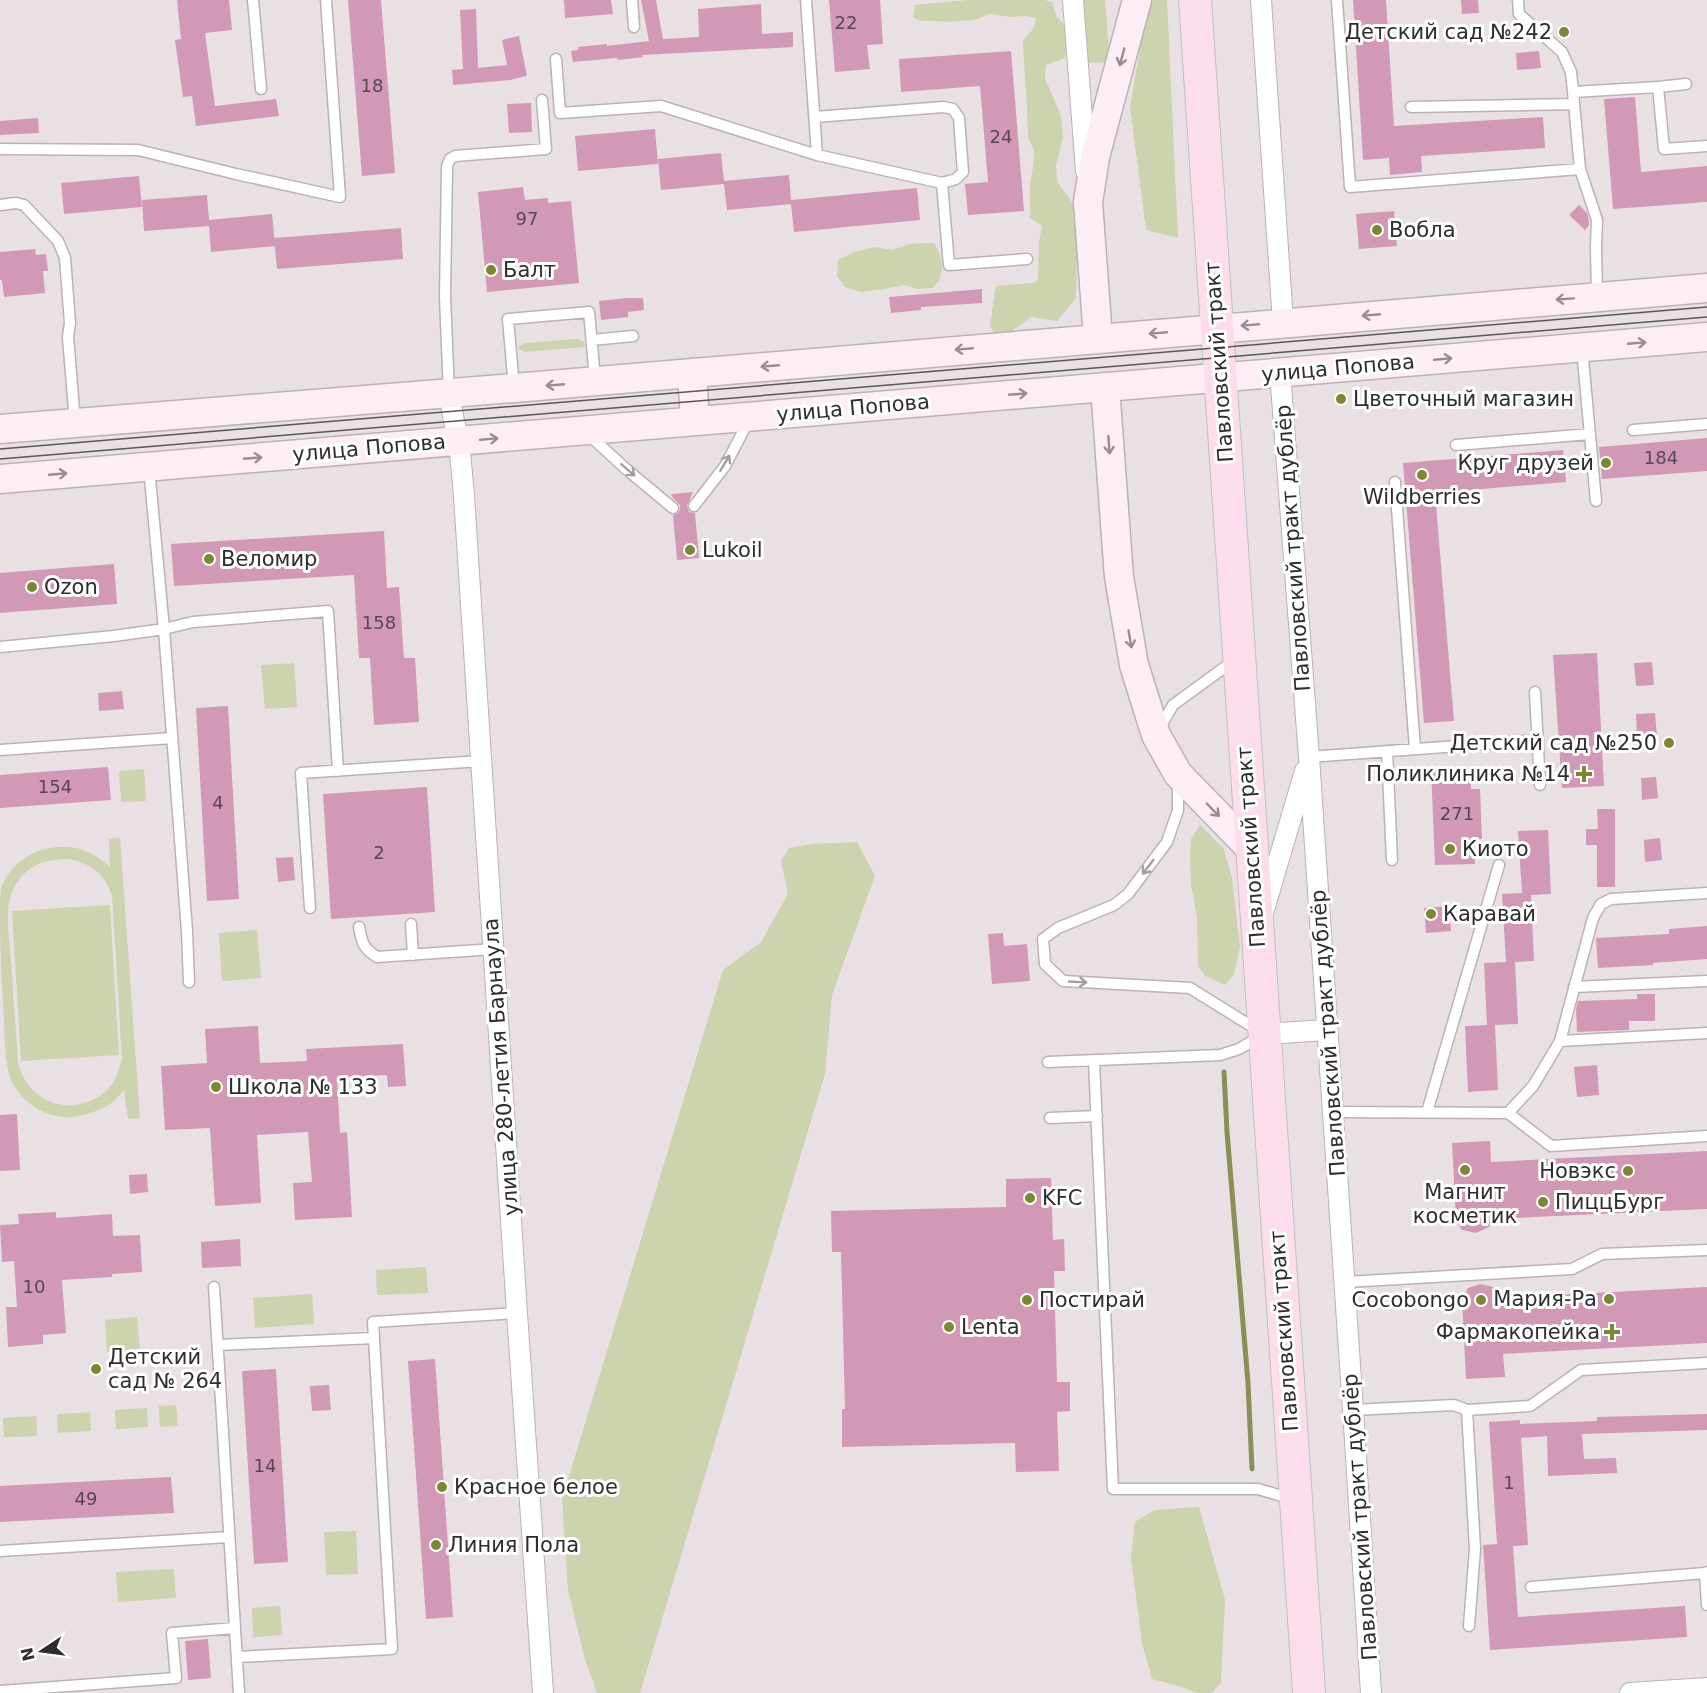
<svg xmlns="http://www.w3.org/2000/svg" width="1707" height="1693" font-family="'DejaVu Sans',sans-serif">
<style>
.green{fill:#cdd2af;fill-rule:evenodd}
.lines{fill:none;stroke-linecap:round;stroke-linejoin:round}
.stream{stroke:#888f59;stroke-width:5}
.building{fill:#d199b6}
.service-casing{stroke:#bbb2b6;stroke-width:13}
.minor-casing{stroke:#bbb2b6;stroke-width:22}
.secondary-casing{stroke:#bbb2b6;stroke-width:31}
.primary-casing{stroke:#c1c0c0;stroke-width:34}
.service{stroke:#fff;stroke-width:10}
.minor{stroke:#fff;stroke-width:20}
.secondary{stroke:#fdeef6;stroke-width:28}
.primary{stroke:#fbddec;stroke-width:32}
.tram{stroke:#5b5758;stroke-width:1.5}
.oneway{stroke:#968d92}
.oneway2{stroke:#a1a0a0}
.poi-dot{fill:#7d8632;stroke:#fff;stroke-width:2}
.labels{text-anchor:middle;stroke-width:6;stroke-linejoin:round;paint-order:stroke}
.number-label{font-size:18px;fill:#58474f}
.poi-label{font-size:21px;fill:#2f2c2d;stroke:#fff;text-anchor:start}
.street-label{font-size:21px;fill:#2f2c2d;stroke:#fff}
</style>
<rect width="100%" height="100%" fill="#e9e0e4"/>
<path class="green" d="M967 0H1045L1053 3 1056 16 1063 23 1070 39 1065 58 1046 65 1045 78 1061 116 1063 138 1056 166 1057 181 1071 201 1078 214 1076 298 1057 321 1031 317 1012 331 994 332 990 327 995 289 997 286 1034 283 1038 280 1039 242 1042 226 1030 218C1031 208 1029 199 1030 189 1030 173 1040 153 1028 139 1028 106 1024 74 1023 40L1033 29 1036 18 1025 16 1011 17 990 14 974 20 947 22 918 20 913 17 915 5Z
M1083 0H1105L1110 62 1088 63Z
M1149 0H1167L1178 238 1146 230 1130 106Z
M933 243C941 250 945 270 939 280 938 283 935 285 933 288L917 289 904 285 885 289 861 292 845 287 837 276 838 260 854 252 876 247 892 250 910 244Z
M578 339 584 342 585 345 583 347 525 352 519 349V346L525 343Z
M294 663 297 707 265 709 261 665Z
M144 769 146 801 121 802 119 771Z
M1200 825 1224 849 1232 878 1240 947 1234 974 1225 985 1205 976 1198 966 1197 917 1191 885 1190 855 1191 839Z
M120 838 140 1118 128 1119 124 1090C113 1106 97 1112 78 1116 53 1122 25 1106 13 1084 3 1065 5 1025 3 1003 1 974 0 945 0 916 0 908 0 896 1 889 11 856 52 839 83 850 94 854 102 860 110 867L109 839ZM68 859C91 863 105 874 112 896L122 1060C118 1072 115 1084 105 1092 72 1119 27 1103 18 1062 16 1028 13 995 11 961 10 940 4 912 12 892 23 867 43 859 68 859Z
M857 842 875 876 832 995 825 1074 640 1693H597L585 1659 568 1590 562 1499 723 970 761 942 788 894 781 861 789 848 813 844Z
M110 905 119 1055 21 1061 12 911Z
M257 930 261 978 222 981 219 933Z
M426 1267 428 1293 377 1295 376 1270Z
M312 1294 314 1324 255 1328 253 1298Z
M137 1317 140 1350 107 1352 105 1320Z
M176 1405 178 1426 160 1427 159 1406Z
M147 1408 148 1427 116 1429 115 1410Z
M90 1412 91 1431 58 1433 57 1414Z
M36 1416 37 1436 4 1437 3 1418Z
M1199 1507 1225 1600 1221 1683 1211 1693H1196L1185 1688 1152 1679 1142 1643 1131 1558 1135 1522 1154 1510Z
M356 1531 358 1574 326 1575 324 1532Z
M174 1569 176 1598 118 1602 116 1572Z
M280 1606 282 1635 253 1637 252 1608Z"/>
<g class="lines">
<path class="stream" d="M1224 1072 1227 1132 1248 1383 1252 1469"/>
</g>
<path class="building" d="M177 0H229L232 30 205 33 215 106 276 99 279 116 196 126 192 96 183 97 175 40 181 39Z
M348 0H381L395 173 362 176Z
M564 0H611L613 14 565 18Z
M641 0H656L663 39 699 37 698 9 761 4 762 34 793 32V47L642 55 643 57 618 60 617 58 573 62 571 51 578 50V47L607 44V46L649 41Z
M829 0H880L883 44 867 45 870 69 835 72Z
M1353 0H1386L1394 126 1543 117 1545 148 1421 156 1422 172 1390 175 1389 158 1363 160Z
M1461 0H1478L1479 13 1462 14Z
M476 9 478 68 507 65 502 40 519 36 527 76 510 80 453 85 452 70 463 69 460 10Z
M1011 51 1024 211 968 215 965 184 988 182 980 86 901 92 899 59Z
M1539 51 1541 68 1517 70 1516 53Z
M1635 97 1641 172 1707 166V202L1613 209 1604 99Z
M531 103 532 132 509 133 507 104Z
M38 118 39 133 0 135V121Z
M655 129 658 164 578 171 575 136Z
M721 153 724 181 789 175 791 200 917 188 920 220 794 232 791 204 727 210 724 184 661 190 658 159Z
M139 176 142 207 64 214 61 183Z
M523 187 525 200 548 198V203L571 201 579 283 487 292 478 192Z
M207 195 209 220 272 214 275 246 211 252 209 226 144 231 142 200Z
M1579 205 1587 213 1589 221V225L1585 230 1569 215Z
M1394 211 1397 246 1359 249 1356 214Z
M401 228 403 259 277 269 274 238Z
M35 249 36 255 46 254 48 271H43L45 293 4 297 2 280H0V252Z
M982 289V303L921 307V310L891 313 889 297Z
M627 298H643L644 310 628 312V317L601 320 599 301Z
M1707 438V471L1602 479 1599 447Z
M1563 450 1566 482 1435 493 1454 721 1424 723 1403 463Z
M693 492 687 506 689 512 695 513 699 558 677 560 673 515 678 513 680 509V505L672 497 671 494Z
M384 531 387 588 399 587 404 658H415L419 722 374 725 370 658H359L354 575 174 586 171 544Z
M114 564 117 604 0 613V573Z
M1597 653 1604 786 1562 788 1553 655Z
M1652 662 1654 685 1636 686 1634 663Z
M122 691 124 709 99 711 98 693Z
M228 706 239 899 207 901 196 708Z
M1655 713 1657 736 1637 737 1636 714Z
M108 767 111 800 0 808V775Z
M1471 768V789H1480L1482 839H1474L1475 864 1435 865 1431 769Z
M1656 777 1658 798 1642 800 1641 778Z
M427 787 435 912 331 919 323 794Z
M1597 809H1615V887H1597V845H1586V829H1598Z
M1548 830 1551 894 1531 895 1534 961 1515 962 1518 1024 1495 1025 1498 1090 1468 1092 1465 1026 1487 1025 1484 963 1506 962 1502 894 1522 893 1518 831Z
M1660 838 1662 860 1645 862 1644 840Z
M293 857 295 880 278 882 276 858Z
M1449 906 1451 931 1426 933 1424 908Z
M1707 926V959L1653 963V965L1598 968 1596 938 1669 934V929Z
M1003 933 1004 946 1027 944 1030 981 992 984 988 934Z
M1637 994H1655V1021H1629V1030L1577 1032 1576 1009 1578 1001 1637 999Z
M258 1026 260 1063 307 1061 306 1049 403 1044 406 1086 388 1087 387 1075 337 1078 340 1133 347 1132 352 1217 295 1220 293 1183 312 1182 308 1132 257 1135 261 1203 215 1206 210 1128 165 1130 161 1066 207 1063 205 1029Z
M1597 1065 1599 1095 1577 1097 1574 1067Z
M17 1114 20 1170 0 1171V1115Z
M1490 1141 1491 1162 1707 1151V1209L1493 1219 1489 1227 1476 1233 1462 1230 1456 1221 1452 1143Z
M147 1174 148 1192 130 1194 129 1175Z
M1051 1178 1053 1240 1064 1239 1065 1271H1054L1057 1382H1070V1411L1057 1412 1059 1471 1016 1472 1015 1443 842 1447V1409H845L841 1252H832L831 1211 1006 1207V1179Z
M56 1212V1218L112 1214 113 1236 140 1235 142 1272 112 1274V1277L62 1280 66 1333 43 1335V1344L8 1347 6 1307H17L14 1261 2 1262 0 1225 19 1224 18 1214Z
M240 1239 241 1266 202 1268 201 1242Z
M1480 1284 1493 1287 1500 1298 1707 1287V1343L1503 1354 1505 1377 1466 1379 1462 1299 1468 1288Z
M435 1359 453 1617 426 1619 408 1361Z
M276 1369 288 1562 254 1564 242 1371Z
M329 1385 331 1410 312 1411 310 1386Z
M1707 1414V1430L1582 1434 1584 1459 1616 1458 1617 1473 1548 1476 1547 1436 1521 1438 1528 1545 1513 1546 1518 1617 1685 1606 1687 1637 1490 1650 1483 1545 1497 1544 1489 1422 1520 1420V1424L1597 1421V1417Z
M171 1477 174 1513 0 1522V1486Z
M208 1639 211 1678 188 1680 185 1641Z"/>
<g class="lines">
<g class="service-casing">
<path id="service" d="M253 0 261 89
M632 0 634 27
M806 0 817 155 942 183 956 179 963 172 959 118 953 109 943 107 815 117
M1337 0 1350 187 1580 169
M1518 0 1519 14 1562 52 1571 72 1573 92
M556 59 560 113 661 106 817 155
M1658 87 1686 84
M1411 107 1574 104
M0 149 138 150 236 174 340 197 326 0
M942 183 949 265 1027 259
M0 205 16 203 24 205 58 241 65 258 70 323 68 337 75 422
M1597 297 1596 247 1597 220 1580 169 1573 92 1658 87 1664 149 1707 146
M592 340 633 336
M1582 348 1596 501
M514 388 508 319 589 312 595 379
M449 393 445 297 447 166 450 159 455 156 546 149 542 100
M1633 430 1707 424
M589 435 626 469 673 508
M1456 445 1590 434
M149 468 164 629 187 931 189 982
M1395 482 1415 749
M694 506 725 466 749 420
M0 647 114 636 164 629 193 622 328 611 338 771
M1535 692 1540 785
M1158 731 1173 705 1236 659
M0 750 172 738
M1387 751 1392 860
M1309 757 1538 740
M310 908 301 773 481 761
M411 924 413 955
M359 927C362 943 363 948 377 957L494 949
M1574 987 1707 981
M1560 1041 1707 1033
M1094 1061 1113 1489H1258L1292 1499
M1048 1062 1220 1055 1239 1049 1264 1034 1190 988 1063 981 1045 964 1043 939 1058 928 1114 905 1128 894 1167 842 1178 810V782
M1333 1112 1508 1113 1533 1086 1560 1041 1593 918 1601 904 1611 899 1707 893
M1427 1112 1499 865
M1508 1113 1551 1146 1707 1136
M1050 1118 1097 1116
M1345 1282 1572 1269 1602 1254 1707 1250
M214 1287 239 1693
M218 1345 374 1338
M1353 1410 1454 1405 1467 1410 1530 1406 1581 1370 1707 1363
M1467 1410 1475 1549 1469 1626
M0 1551 229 1537
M1707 1572 1705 1573 1707 1605
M1531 1587 1705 1573
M237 1657 392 1649 373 1322 517 1313
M0 1691 176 1678 172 1633 235 1628"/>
</g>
<g class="minor-casing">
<path id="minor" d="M1073 0 1086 171
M1261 0 1283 322
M1280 372 1309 757 1353 1410 1371 1693
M449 393 454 421 459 441 464 496 517 1313 543 1693
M1263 913 1305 771
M1264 1034 1327 1030
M1630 1693 1707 1688"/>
</g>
<g class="secondary-casing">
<path id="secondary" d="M1098 338 1088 202 1095 157 1137 0
M692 373 695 421
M1105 387 1119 577 1134 665 1156 735 1178 774 1251 849
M0 429 514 388 1707 288
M0 479 1707 337"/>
</g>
<g class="primary-casing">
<path id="primary" d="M1195 0 1309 1693"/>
</g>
<use href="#service" class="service"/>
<use href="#minor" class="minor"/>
<use href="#secondary" class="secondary"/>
<use href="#primary" class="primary"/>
<path class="tram" d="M0 449 1707 307
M0 459 1707 317"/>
</g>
<defs><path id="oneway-shaft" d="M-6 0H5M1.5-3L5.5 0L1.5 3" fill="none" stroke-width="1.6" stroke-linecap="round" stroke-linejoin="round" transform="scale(1.5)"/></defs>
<g class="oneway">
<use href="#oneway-shaft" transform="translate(1122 57) rotate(105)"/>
<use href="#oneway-shaft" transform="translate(1565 299) rotate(176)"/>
<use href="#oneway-shaft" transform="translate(1371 315) rotate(175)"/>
<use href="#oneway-shaft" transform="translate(1250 325) rotate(175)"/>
<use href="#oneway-shaft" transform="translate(1158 333) rotate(175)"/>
<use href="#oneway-shaft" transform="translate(1637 343) rotate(-5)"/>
<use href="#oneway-shaft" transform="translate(964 349) rotate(175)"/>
<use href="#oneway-shaft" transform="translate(1443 359) rotate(-5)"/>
<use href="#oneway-shaft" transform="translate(770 366) rotate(175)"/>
<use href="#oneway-shaft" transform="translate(555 385) rotate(175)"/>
<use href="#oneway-shaft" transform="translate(1018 394) rotate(-5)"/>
<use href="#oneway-shaft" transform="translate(489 439) rotate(-5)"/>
<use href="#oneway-shaft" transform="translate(1109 445) rotate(86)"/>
<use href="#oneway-shaft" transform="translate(253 458) rotate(-5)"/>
<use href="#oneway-shaft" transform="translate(58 474) rotate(-5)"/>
<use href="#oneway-shaft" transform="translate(1130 639) rotate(80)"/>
<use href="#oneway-shaft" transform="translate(1213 810) rotate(46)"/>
</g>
<g class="oneway2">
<use href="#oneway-shaft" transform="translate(725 463) rotate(-59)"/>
<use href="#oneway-shaft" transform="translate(628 470) rotate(41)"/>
<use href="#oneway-shaft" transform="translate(1148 867) rotate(127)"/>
<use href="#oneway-shaft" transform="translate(1078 982) rotate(3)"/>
</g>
<g class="poi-dot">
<circle cx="1564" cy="32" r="6"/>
<circle cx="1377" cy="230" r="6"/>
<circle cx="491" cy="270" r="6"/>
<circle cx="1341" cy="399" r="6"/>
<circle cx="1606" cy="463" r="6"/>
<circle cx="1422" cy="475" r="6"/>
<circle cx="690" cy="550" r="6"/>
<circle cx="209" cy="559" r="6"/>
<circle cx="32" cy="587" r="6"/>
<circle cx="1669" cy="743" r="6"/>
<path d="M1581 765h6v6h6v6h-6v6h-6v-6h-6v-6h6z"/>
<circle cx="1450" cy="849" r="6"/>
<circle cx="1431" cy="914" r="6"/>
<circle cx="216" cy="1087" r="6"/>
<circle cx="1465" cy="1170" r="6"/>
<circle cx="1628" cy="1171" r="6"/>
<circle cx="1030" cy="1198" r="6"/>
<circle cx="1543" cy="1202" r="6"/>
<circle cx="1609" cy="1299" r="6"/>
<circle cx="1027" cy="1300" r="6"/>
<circle cx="1481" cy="1300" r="6"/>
<circle cx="949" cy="1327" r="6"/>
<path d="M1609 1323h6v6h6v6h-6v6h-6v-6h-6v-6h6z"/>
<circle cx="96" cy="1369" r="6"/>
<circle cx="442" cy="1487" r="6"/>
<circle cx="436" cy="1545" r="6"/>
</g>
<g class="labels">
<g class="number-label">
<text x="846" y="29">22</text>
<text x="372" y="92">18</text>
<text x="1001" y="143">24</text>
<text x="527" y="225">97</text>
<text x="1661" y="464">184</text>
<text x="379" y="629">158</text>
<text x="55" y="793">154</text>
<text x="218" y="809">4</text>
<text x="1457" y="820">271</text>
<text x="379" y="859">2</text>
<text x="34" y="1293">10</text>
<text x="265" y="1472">14</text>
<text x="1509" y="1489">1</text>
<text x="86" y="1505">49</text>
</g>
<g class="poi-label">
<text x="1552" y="39" text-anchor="end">Детский сад №242</text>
<text x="1389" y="237">Вобла</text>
<text x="503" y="277">Балт</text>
<text x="1353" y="406">Цветочный магазин</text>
<text x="1594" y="470" text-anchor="end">Круг друзей</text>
<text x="1422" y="504" text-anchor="middle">Wildberries</text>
<text x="702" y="557">Lukoil</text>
<text x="221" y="566">Веломир</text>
<text x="44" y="594">Ozon</text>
<text x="1657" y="750" text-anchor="end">Детский сад №250</text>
<text x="1570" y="781" text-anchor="end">Поликлиника №14</text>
<text x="1462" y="856">Киото</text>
<text x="1443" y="921">Каравай</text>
<text x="228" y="1094">Школа № 133</text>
<text x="1616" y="1178" text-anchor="end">Новэкс</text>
<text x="1465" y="1199" text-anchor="middle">Магнит<tspan x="1465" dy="24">косметик</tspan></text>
<text x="1042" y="1205">KFC</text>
<text x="1555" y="1209">ПиццБург</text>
<text x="1597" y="1306" text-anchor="end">Мария-Ра</text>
<text x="1039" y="1307">Постирай</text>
<text x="1469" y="1307" text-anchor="end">Cocobongo</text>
<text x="961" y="1334">Lenta</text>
<text x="1600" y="1339" text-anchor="end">Фармакопейка</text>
<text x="108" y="1364">Детский<tspan x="108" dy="24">сад № 264</tspan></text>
<text x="454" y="1494">Красное белое</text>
<text x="448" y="1552">Линия Пола</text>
</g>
<g class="street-label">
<text transform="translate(1219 362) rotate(-94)" y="7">Павловский тракт</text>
<text transform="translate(1338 368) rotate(-5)" y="7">улица Попова</text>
<text transform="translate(853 408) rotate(-5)" y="7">улица Попова</text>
<text transform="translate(369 448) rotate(-5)" y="7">улица Попова</text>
<text transform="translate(1293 548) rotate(-94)" y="7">Павловский тракт дублёр</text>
<text transform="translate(1251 847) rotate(-94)" y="7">Павловский тракт</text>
<text transform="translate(1328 1033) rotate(-94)" y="7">Павловский тракт дублёр</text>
<text transform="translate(501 1067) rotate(-94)" y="7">улица 280-летия Барнаула</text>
<text transform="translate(1284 1331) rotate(-94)" y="7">Павловский тракт</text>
<text transform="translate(1360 1517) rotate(-94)" y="7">Павловский тракт дублёр</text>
</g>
</g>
<g transform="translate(42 1651) rotate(257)" stroke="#ffffff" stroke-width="4.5" paint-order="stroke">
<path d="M0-4.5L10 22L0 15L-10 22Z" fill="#2f2c2d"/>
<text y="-9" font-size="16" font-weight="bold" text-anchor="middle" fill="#2f2c2d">N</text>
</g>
</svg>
